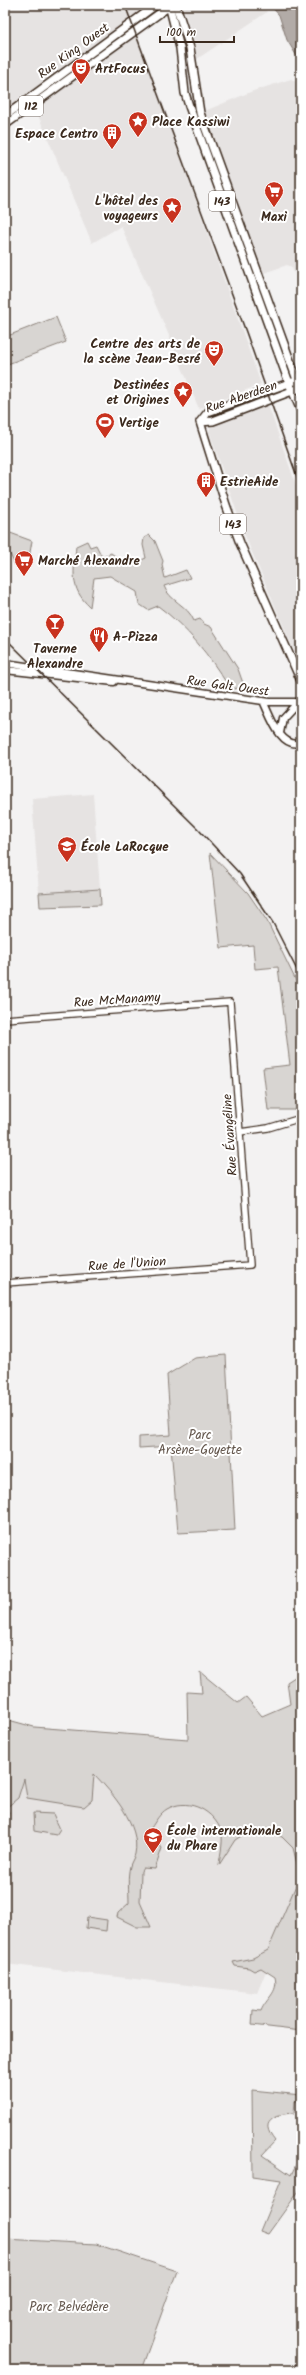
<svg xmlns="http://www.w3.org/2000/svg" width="306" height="2375" font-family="Kalam,sans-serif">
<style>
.built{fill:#e6e3e2}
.green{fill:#d8d5d2;stroke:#8a8078}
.water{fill:#b2aba7;stroke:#827770}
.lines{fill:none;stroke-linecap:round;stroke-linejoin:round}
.tertiary-casing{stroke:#3b2a1e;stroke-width:8}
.secondary-casing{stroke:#3b2a1e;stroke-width:9}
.primary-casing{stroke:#3b2a1e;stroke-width:10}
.tertiary{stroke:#fff;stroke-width:5.5}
.secondary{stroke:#fff;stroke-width:6}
.primary{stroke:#fff;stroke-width:7}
.rail{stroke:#3b2a1e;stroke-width:1.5}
.labels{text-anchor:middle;stroke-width:4;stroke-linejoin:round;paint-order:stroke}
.shield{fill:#fff;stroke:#766a62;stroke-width:1}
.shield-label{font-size:12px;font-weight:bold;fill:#3b2a1e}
.street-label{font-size:13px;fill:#3b2a1e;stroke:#fff}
.poi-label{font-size:13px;font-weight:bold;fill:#3b2a1e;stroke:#fff;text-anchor:start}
.park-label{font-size:13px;fill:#62554b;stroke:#fff}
</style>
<rect width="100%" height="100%" fill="#f3f2f2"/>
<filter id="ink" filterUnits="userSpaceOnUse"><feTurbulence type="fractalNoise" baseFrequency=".025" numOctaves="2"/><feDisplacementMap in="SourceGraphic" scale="8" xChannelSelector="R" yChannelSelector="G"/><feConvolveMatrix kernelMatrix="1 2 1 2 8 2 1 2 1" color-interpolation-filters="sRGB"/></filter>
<g filter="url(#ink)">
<path class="built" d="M5 5H149L132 17 135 30 261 384 199 409 170 338 121 226 92 243 32 101 5 120Z
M184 5H262L267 12 197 59 194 41 184 10Z
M291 79 301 84V294L292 267 287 265 258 275 200 113 253 91Z
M267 402 301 499V667L245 536 209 431 212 423Z
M93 794 100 889 39 893 32 799Z
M5 1724 204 1741 301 1822V1887L257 1993 5 1964Z"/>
<path class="green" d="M56 317 66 342 5 365V337Z
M5 531 32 541 29 558 15 565 5 543Z
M149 535 155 541 163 561 162 565 165 578 186 570 190 578 164 586C169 601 188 605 194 621L200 619 204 624 211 627 238 669 244 686 234 689 229 687C209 655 188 628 158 606L148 610 139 604 137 592 110 576 94 578 90 607C69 588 74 571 76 546L87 541 90 547 96 545 102 557 111 553 122 561 127 558 132 564 146 558 143 545 144 538Z
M210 853 248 893 267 921 301 991V1073L299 1086 301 1110H268L263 1068 290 1065 278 967 255 969 253 945 221 948Z
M100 889 101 905 40 907 39 893Z
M226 1355 235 1530 178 1533 171 1446 139 1448V1437L171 1435 167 1375 195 1358Z
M200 1672 238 1703 246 1697 262 1716 290 1704 287 1682 301 1673V2031L252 2025 253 2010 261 2011C266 1998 279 1993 275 1977L261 1968 254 1971 249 1968 235 1966 233 1962 253 1958 268 1950 300 1876 293 1848 282 1837 264 1831 246 1833 235 1840 219 1865C220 1854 225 1838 220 1828 210 1808 186 1798 167 1809 160 1813 155 1822 151 1828L152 1835 162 1848 155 1869 143 1868 141 1871 140 1902 151 1927H137L117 1917 118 1913 129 1903C129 1890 127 1878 130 1866 131 1862 134 1858 135 1854 141 1825 112 1793 94 1774L92 1800 84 1807 27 1798 24 1779 18 1798 6 1808 9 1812 5 1838V1719L34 1727 188 1739 187 1692 202 1693Z
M33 1813 53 1814 60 1829 56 1835 34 1831Z
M87 1917 107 1920 106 1931 86 1928Z
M252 2090 301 2095V2101H295L294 2113C274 2114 258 2120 275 2141L262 2155 291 2175 299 2158H301V2188L268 2234 260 2231 281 2180 253 2176Z
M5 2239 96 2244 177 2271 141 2370H5Z"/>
<path class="water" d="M270 5H301V63L287 40 279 15Z"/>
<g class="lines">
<g class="tertiary-casing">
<path id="tertiary" d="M5 1019 230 1002 250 1265 5 1283
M240 1132 268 1128 301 1118"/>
</g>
<g class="secondary-casing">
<path id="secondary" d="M292 391 301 412
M5 663 270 702H301
M5 670 114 682
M263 701C270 715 280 749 301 743
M280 733 283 718 297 703"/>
</g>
<g class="primary-casing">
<path id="primary" d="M169 5 180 48 185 93 189 106 292 391
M176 5 190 48 200 113 300 388 213 421 200 422
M5 116 156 5
M5 125 171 5
M200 422 226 505 240 543 301 681
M200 422 208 412 292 382"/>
</g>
<use href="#tertiary" class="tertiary"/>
<use href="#secondary" class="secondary"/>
<use href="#primary" class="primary"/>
<path class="rail" d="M125 5 246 332 301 488
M5 638 198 829 240 874 273 923 301 978"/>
</g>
</g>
<defs>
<g id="theatre-pin" transform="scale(1)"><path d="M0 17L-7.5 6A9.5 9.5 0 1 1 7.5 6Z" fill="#c8321e" stroke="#fff"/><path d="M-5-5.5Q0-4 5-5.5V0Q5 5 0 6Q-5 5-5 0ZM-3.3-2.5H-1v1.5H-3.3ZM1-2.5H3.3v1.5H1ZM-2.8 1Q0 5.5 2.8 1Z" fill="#fff"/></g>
<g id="sight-pin" transform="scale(1)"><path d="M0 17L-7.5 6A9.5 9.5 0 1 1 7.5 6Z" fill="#c8321e" stroke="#fff"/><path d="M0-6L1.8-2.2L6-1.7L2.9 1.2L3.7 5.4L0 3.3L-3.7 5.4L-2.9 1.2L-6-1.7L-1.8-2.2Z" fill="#fff"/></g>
<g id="building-pin" transform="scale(1)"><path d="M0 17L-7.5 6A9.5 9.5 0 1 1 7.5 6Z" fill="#c8321e" stroke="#fff"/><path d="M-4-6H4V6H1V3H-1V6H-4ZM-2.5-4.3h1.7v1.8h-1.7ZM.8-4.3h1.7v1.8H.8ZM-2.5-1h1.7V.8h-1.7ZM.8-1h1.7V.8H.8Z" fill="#fff"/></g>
<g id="supermarket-pin" transform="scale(1)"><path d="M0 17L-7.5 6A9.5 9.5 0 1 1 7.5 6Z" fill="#c8321e" stroke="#fff"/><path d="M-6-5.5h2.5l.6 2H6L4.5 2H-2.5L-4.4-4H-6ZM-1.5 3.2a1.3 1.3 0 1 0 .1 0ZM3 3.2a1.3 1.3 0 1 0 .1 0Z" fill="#fff"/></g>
<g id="stadium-pin" transform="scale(1)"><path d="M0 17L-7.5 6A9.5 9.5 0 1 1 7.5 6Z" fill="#c8321e" stroke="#fff"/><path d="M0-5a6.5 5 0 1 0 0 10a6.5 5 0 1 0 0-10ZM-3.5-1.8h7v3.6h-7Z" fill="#fff"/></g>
<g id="bar-pin" transform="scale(1)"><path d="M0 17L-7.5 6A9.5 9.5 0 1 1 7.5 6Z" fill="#c8321e" stroke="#fff"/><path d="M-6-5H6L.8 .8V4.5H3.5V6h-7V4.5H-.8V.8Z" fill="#fff"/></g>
<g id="restaurant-pin" transform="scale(1)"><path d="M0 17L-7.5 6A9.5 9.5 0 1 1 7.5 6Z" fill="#c8321e" stroke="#fff"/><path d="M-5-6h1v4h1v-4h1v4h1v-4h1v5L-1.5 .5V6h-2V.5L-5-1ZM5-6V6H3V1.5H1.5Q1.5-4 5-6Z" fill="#fff"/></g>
<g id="school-pin" transform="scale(1)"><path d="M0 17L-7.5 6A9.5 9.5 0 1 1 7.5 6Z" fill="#c8321e" stroke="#fff"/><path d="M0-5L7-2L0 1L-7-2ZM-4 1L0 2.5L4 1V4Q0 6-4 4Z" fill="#fff"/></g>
</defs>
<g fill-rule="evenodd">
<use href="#theatre-pin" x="81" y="68"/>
<use href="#sight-pin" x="138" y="121"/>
<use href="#building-pin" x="112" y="133"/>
<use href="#supermarket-pin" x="274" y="191"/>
<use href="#sight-pin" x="172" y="207"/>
<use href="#theatre-pin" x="214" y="350"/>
<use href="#sight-pin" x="183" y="391"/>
<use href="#stadium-pin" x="105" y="422"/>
<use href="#building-pin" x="206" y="481"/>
<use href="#supermarket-pin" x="24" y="560"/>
<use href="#bar-pin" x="55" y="623"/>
<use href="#restaurant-pin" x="99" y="636"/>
<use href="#school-pin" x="67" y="846"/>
<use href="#school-pin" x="153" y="1837"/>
</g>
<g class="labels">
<g class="shield">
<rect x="19" y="96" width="24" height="20" rx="3"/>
<rect x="209" y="191" width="26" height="20" rx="3"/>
<rect x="220" y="514" width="26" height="20" rx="3"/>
</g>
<g class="shield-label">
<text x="31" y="110">112</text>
<text x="222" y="205">143</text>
<text x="233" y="528">143</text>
</g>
<g class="street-label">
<text transform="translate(73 50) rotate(-36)" y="5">Rue King Ouest</text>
<text transform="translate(241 396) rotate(-19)" y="5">Rue Aberdeen</text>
<text transform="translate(228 685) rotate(8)" y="5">Rue Galt Ouest</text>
<text transform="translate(117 999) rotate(-4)" y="5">Rue McManamy</text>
<text transform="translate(229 1135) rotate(-94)" y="5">Rue Évangéline</text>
<text transform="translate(127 1263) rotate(-4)" y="5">Rue de l'Union</text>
</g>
<g class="poi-label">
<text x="95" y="73">ArtFocus</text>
<text x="152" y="126">Place Kassiwi</text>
<text x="98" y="138" text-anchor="end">Espace Centro</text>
<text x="158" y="205" text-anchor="end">L'hôtel des<tspan x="158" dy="15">voyageurs</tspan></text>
<text x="274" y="221" text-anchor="middle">Maxi</text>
<text x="200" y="348" text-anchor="end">Centre des arts de<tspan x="200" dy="15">la scène Jean-Besré</tspan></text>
<text x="169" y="389" text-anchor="end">Destinées<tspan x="169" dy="15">et Origines</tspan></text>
<text x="119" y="427">Vertige</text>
<text x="220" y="486">EstrieAide</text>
<text x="38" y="565">Marché Alexandre</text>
<text x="113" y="641">A-Pizza</text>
<text x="55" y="653" text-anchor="middle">Taverne<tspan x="55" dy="15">Alexandre</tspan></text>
<text x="81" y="851">École LaRocque</text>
<text x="167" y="1835">École internationale<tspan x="167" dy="15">du Phare</tspan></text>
</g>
<g class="park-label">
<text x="200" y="1439">Parc<tspan x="200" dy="15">Arsène-Goyette</tspan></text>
<text x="69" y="2311">Parc Belvédère</text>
</g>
</g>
<rect width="306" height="2375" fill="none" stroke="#fff" stroke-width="20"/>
<rect x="10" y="10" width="286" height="2355" fill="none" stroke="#3b2a1e" stroke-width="1.5" filter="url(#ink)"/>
<path d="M160 36v6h74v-6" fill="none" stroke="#3b2a1e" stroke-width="2"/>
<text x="166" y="36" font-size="12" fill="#3b2a1e" stroke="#ffffff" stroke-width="3" paint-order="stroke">100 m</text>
</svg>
